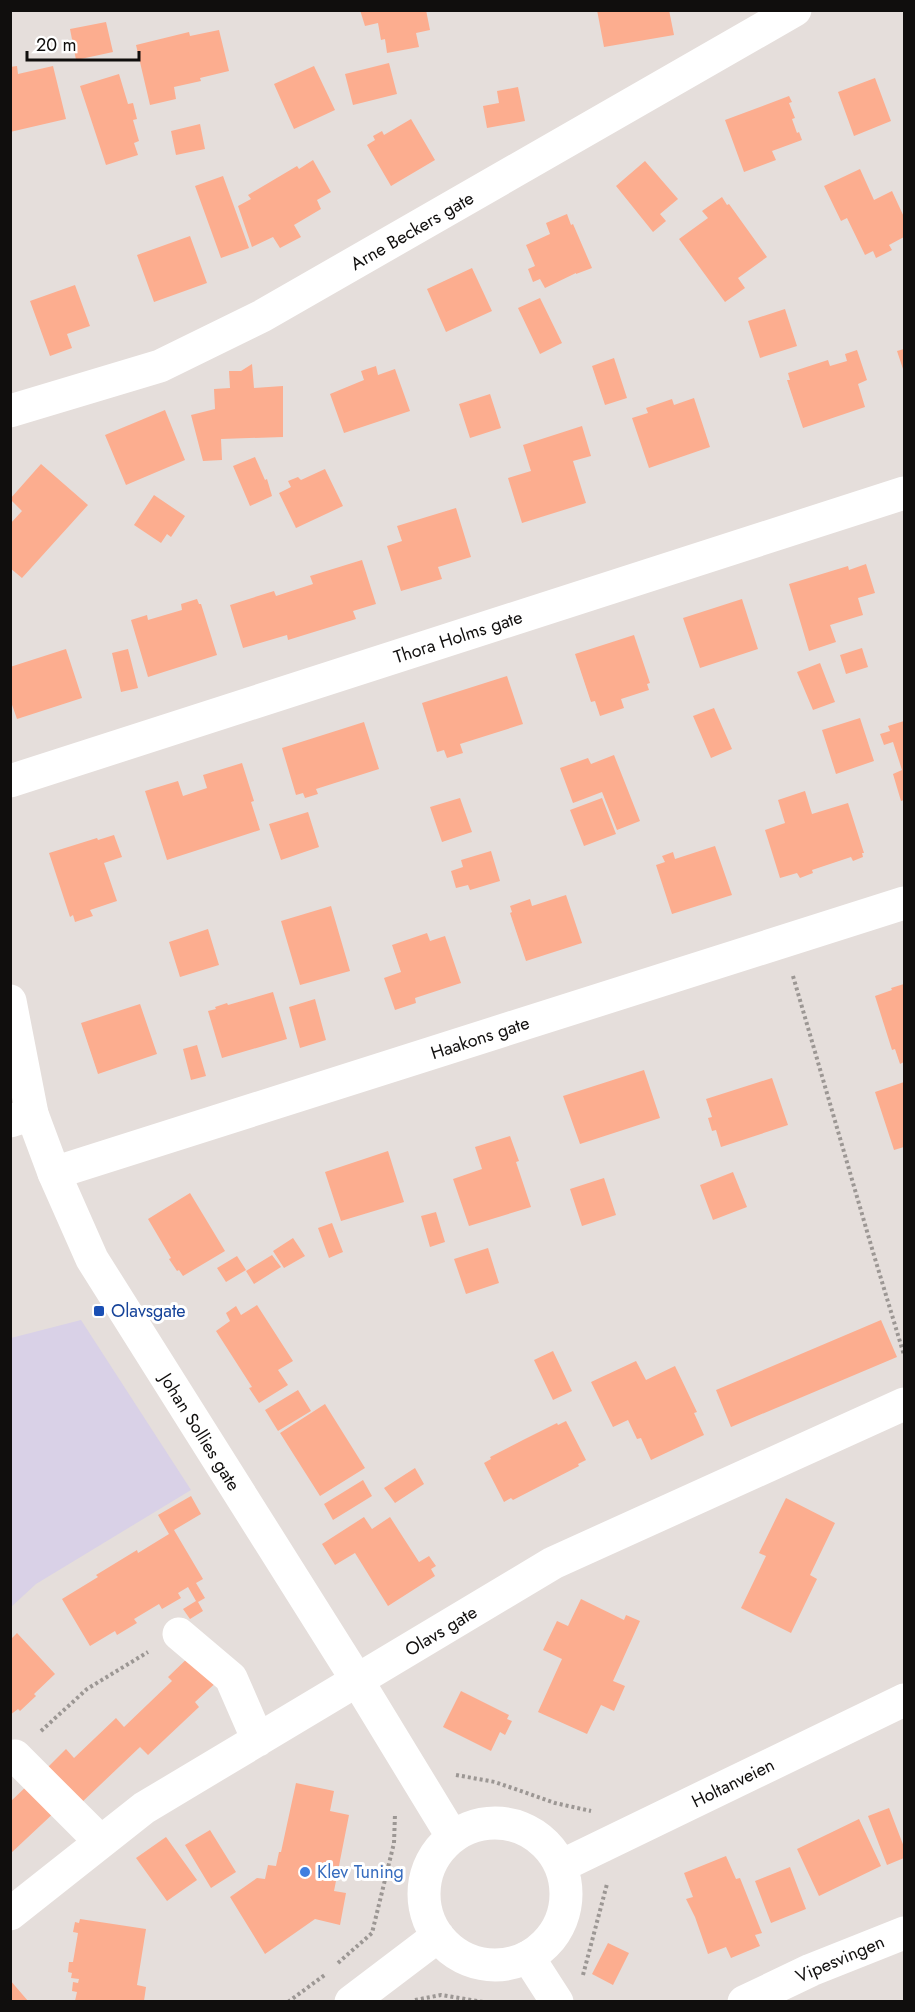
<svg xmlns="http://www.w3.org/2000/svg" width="915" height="2012" font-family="Jost,sans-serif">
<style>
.education{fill:#d9d1e7}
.building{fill:#fcad8f}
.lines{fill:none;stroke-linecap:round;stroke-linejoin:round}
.path{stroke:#9c9794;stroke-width:4;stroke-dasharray:3 3;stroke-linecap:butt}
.minor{stroke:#fff;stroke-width:33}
.secondary{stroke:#fff;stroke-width:33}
.transit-dot{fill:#1a4fb4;stroke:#fff;stroke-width:2}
.shop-dot{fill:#3f7fe0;stroke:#fff;stroke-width:2}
.labels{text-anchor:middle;stroke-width:6;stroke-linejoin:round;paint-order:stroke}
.street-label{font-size:18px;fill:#100e0d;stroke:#fff}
.transit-label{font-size:18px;fill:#164399;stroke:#fff;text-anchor:start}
.shop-label{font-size:18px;fill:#366cbe;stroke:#fff;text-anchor:start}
</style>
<rect width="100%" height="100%" fill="#e5dedb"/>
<path class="education" d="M81 1320 191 1490 36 1584 11 1607V1338Z"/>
<path class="building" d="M360 10H426L430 30 416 33 419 47 387 53 385 39 381 40 378 23 365 26Z
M597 10H669L674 35 604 47Z
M106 22 113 52 76 60 70 29Z
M219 30 229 71 200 78 201 81 174 87 176 99 150 105 136 45 189 32 190 36Z
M389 63 397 94 353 105 345 74Z
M17 66 18 74 53 66 66 119 10 132V67Z
M314 66 335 110 294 129 274 84Z
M119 74 128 104 133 103 137 119 133 120 139 141 134 143 138 155 106 165 80 86Z
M875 78 891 121 854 136 838 92Z
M518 87 525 121 487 128 483 106 499 103 497 91Z
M789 96 792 102 789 103 795 118 792 119 797 133 799 132 802 140 772 151 776 160 744 172 725 120Z
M411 119 435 160 391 186 367 145 375 140 373 136 382 131 384 135Z
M200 124 205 149 176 155 171 131Z
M313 160 331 192 317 200 321 209 294 225 301 237 280 248 273 237 252 247 238 206 251 199 248 195 297 166 299 169Z
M645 161 678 199 660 214 666 221 653 232 616 186Z
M860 169 874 200 892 191 904 217V237L889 245 892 250 876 258 873 251 865 255 847 218 841 221 824 186Z
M223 176 249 248 221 258 195 186Z
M722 197 727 205 729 204 767 257 738 278 745 288 725 302 679 239 708 218 702 211Z
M567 214 571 225 573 224 592 268 576 274V273L545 288 540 279 533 282 528 269 535 266 526 245 550 234 546 223Z
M190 236 207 283 154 302 137 255Z
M472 268 492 311 446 332 427 289Z
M75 285 90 326 67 334 72 348 50 356 30 301Z
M540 298 562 343 540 354 518 308Z
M785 309 797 346 760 358 748 321Z
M904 349V372L897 351Z
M857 350 867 380 858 384 865 407 803 428 787 380H790L788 373 828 360 830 366 847 361 845 354Z
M614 358 627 398 605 405 592 366Z
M252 364 254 388 283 386V437L221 439 222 460 203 461 191 415 215 409 214 389 230 388 229 371H241Z
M376 366 378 375 395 369 410 411 344 433 330 394 364 380 361 371Z
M490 394 501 428 470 438 459 404Z
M694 398 710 447 649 468 632 418 648 413 646 408 672 399 674 405Z
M165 410 185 460 126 485 105 435Z
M582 426 591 456 573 461 586 503 522 523 508 478 531 471 523 445Z
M255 457 265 480 267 479 272 496 250 506 233 466Z
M41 464 88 505 22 578 10 568V524L22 511 10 499Z
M325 469 343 506 296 528 279 493 291 487 288 481 298 477 301 480Z
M154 495 185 516 171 537 167 534 161 543 134 525Z
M456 508 471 557 438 567 442 579 401 591 387 546 402 541 397 526Z
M362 560 376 604 353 611 356 619 288 640 287 635 243 648 230 605 274 591 276 596 313 584 310 576Z
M866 564 875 593 858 598 863 615 830 625 836 642 809 651 789 584 848 566 849 570Z
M197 599 199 604H201L217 655 148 677 131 620 147 615 148 620 182 610 181 604Z
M742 599 758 649 700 668 683 618Z
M634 635 650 683 647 684 649 690 621 699 624 708 600 716 595 701 591 702 575 654Z
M862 648 868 667 846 674 840 655Z
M66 649 82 698 17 719 10 699V667Z
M128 649 138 688 121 692 112 653Z
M820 663 835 702 813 710 797 672Z
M507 676 523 724 460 744 463 753 447 758 444 750 437 752 422 703Z
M714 708 732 749 711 758 693 716Z
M860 718 874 761 836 774 822 730Z
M904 721V800L901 801 893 774 902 770 893 742 884 745 880 734 890 731 888 726Z
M364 722 379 769 316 789 318 794 305 798 303 793 296 795 282 748Z
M614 755 640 821 617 830 602 792 573 803 560 768 588 758 591 764Z
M242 763 254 801 251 802 260 830 167 860 145 791 178 781 183 796 207 788 203 775Z
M805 791 812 814 848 803 864 853H862L863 857 853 861 851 857 812 870 813 873 800 878 797 873 780 878 765 830 785 823 778 800Z
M460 798 472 832 442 842 430 807Z
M602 798 616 834 584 846 570 810Z
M308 812 319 847 281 860 269 824Z
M114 835 122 857 104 863 117 901 90 910 93 916 75 922 73 915 70 917 49 853 97 838 98 840Z
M715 846 732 895 672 914 656 865 665 862 662 856 673 852 675 859Z
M491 851 500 881 470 890 468 885 456 888 451 871 463 867 461 860Z
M566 895 582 943 526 961 510 913 512 912 510 906 530 899 532 906Z
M331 906 350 971 300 985 281 921Z
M208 929 219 965 180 977 169 942Z
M427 933 430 941 445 936 461 983 415 998 416 1003 395 1010 384 978 401 972 392 945Z
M904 984V1062L900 1064 895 1049 892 1050 875 996 892 990 891 988Z
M273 992 287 1039 222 1058 208 1011 216 1009 215 1007 227 1003 228 1005Z
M315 999 326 1040 300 1048 289 1007Z
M140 1004 157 1054 98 1074 81 1023Z
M197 1045 206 1076 191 1080 183 1049Z
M644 1070 660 1118 580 1144 563 1096Z
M772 1078 788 1125 721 1147 716 1130 712 1131 708 1118 712 1117 706 1099Z
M904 1082V1147L894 1150 875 1092Z
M510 1136 519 1161 516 1162 531 1207 469 1226 453 1179 482 1169 475 1147Z
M388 1151 404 1202 341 1221 325 1172Z
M733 1172 747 1207 713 1220 700 1185Z
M604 1178 616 1215 582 1226 570 1189Z
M190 1193 225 1251 183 1276 179 1270 177 1271 169 1259 171 1258 148 1219Z
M436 1212 445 1242 430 1247 421 1216Z
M332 1223 343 1252 329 1258 318 1228Z
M293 1238 305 1256 284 1268 273 1251Z
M488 1248 499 1283 466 1294 454 1259Z
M272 1255 281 1267 254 1284 246 1271Z
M237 1256 246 1270 226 1282 217 1268Z
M257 1305 293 1361 278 1370 288 1385 259 1403 249 1388 252 1387 216 1331 230 1321 226 1313 236 1306 241 1315Z
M881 1320 897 1357 731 1427 716 1390Z
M553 1351 572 1391 553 1400 534 1360Z
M636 1361 646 1380 675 1366 697 1412 694 1413 704 1435 651 1460 641 1438 637 1439 628 1420 613 1427 591 1382Z
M298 1390 311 1411 278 1431 265 1410Z
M325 1404 365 1468 320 1496 280 1433Z
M566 1421 586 1460 578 1464 579 1466 513 1500 511 1498 504 1502 484 1463 491 1459 490 1457 523 1440 557 1423 558 1425Z
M415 1468 424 1484 395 1503 384 1488Z
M363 1480 372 1496 333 1520 324 1504Z
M191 1496 201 1514 174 1530 203 1579 196 1583 205 1598 198 1602 203 1611 190 1619 183 1609 196 1601 188 1587 178 1593 181 1598 162 1609 159 1604 134 1619 137 1623 117 1635 115 1631 90 1646 62 1599 98 1577 96 1575 137 1550 138 1553 169 1534 158 1515Z
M786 1498 835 1523 810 1575 817 1579 791 1633 741 1608 766 1556 759 1553Z
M364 1517 372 1529 390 1517 419 1562 429 1556 436 1566 431 1569 435 1576 388 1606 355 1553 335 1565 322 1544Z
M581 1599 624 1620 626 1615 640 1621 613 1681 625 1686 614 1711 601 1705 587 1734 538 1712 562 1659 543 1650 557 1621 568 1626Z
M17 1633 55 1674 34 1694 36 1696 20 1711 18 1709 10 1715V1640Z
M195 1651 221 1678 195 1702 199 1707 148 1755 140 1747 79 1805 45 1770 66 1749 74 1758 116 1718 124 1727 172 1681 168 1677Z
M461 1691 509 1715 507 1719 512 1721 505 1735 500 1732 491 1751 443 1727Z
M31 1782 57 1810 10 1854V1802Z
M296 1783 334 1791 330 1811 349 1815 334 1891 346 1893 340 1925 315 1919 265 1954 230 1897 257 1878 265 1879 268 1865 276 1866 279 1852H281Z
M889 1808 904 1847V1858L887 1865 868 1816Z
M859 1819 881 1866 819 1896 797 1849Z
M210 1830 236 1872 211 1888 185 1845Z
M166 1837 197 1880 167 1901 136 1858Z
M726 1856 736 1879 740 1878 762 1933 755 1935 760 1946 731 1958 726 1947 708 1954 695 1917 686 1899 693 1897 684 1873Z
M790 1867 806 1909 771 1923 755 1881Z
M80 1919 146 1929 137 1985 146 1987 144 2001H75L77 1992 72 1991 73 1982 78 1983 79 1979 71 1978 72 1973 68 1972 69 1962H73L78 1933 73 1932 75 1922 79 1923Z
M608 1943 629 1953 613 1985 592 1974Z
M10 1980 28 2001H10Z"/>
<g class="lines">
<path class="path" d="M793 976 873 1252 904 1355
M41 1731 87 1689 148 1652
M456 1775 495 1782 555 1803 591 1811
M338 1963 372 1933 394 1843 395 1814
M583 1975 607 1884
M415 2000 441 1995 483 2002
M288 2002 326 1974"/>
<path class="minor" d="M10 781 904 493
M10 1121 32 1114
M54 1173 904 903
M179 1634 231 1678 258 1740
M15 1756 101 1842
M10 1914 144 1808 553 1563 904 1404
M528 1957 557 2002
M744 2002 811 1970 904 1933"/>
<path class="secondary" d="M10 411 160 366 262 316 795 10
M10 1001 32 1114 54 1173 92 1259 357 1680 452 1836
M424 1894a71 71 0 1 1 142 0a71 71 0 1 1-142 0Z
M561 1866 904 1700
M351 2002 438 1936"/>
</g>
<rect class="transit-dot" x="93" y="1305" width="12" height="12" rx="3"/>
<circle class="shop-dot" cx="305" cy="1872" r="6"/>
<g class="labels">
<g class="street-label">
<text transform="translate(412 231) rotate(-30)" y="6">Arne Beckers gate</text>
<text transform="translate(458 637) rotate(-18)" y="6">Thora Holms gate</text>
<text transform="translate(480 1038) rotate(-18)" y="6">Haakons gate</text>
<text transform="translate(200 1432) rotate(58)" y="6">Johan Sollies gate</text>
<text transform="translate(441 1631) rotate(-31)" y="6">Olavs gate</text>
<text transform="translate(733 1783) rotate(-26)" y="6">Holtanveien</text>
<text transform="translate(840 1959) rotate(-23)" y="6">Vipesvingen</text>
</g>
<g class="transit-label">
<text x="111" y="1317">Olavsgate</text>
</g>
<g class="shop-label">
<text x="317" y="1878">Klev Tuning</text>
</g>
</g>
<rect width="915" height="2012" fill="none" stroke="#100e0d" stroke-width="24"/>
<path d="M27 51v9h112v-9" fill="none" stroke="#100e0d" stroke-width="3"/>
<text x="36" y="51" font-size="18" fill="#100e0d" stroke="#ffffff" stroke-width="4.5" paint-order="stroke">20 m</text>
</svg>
